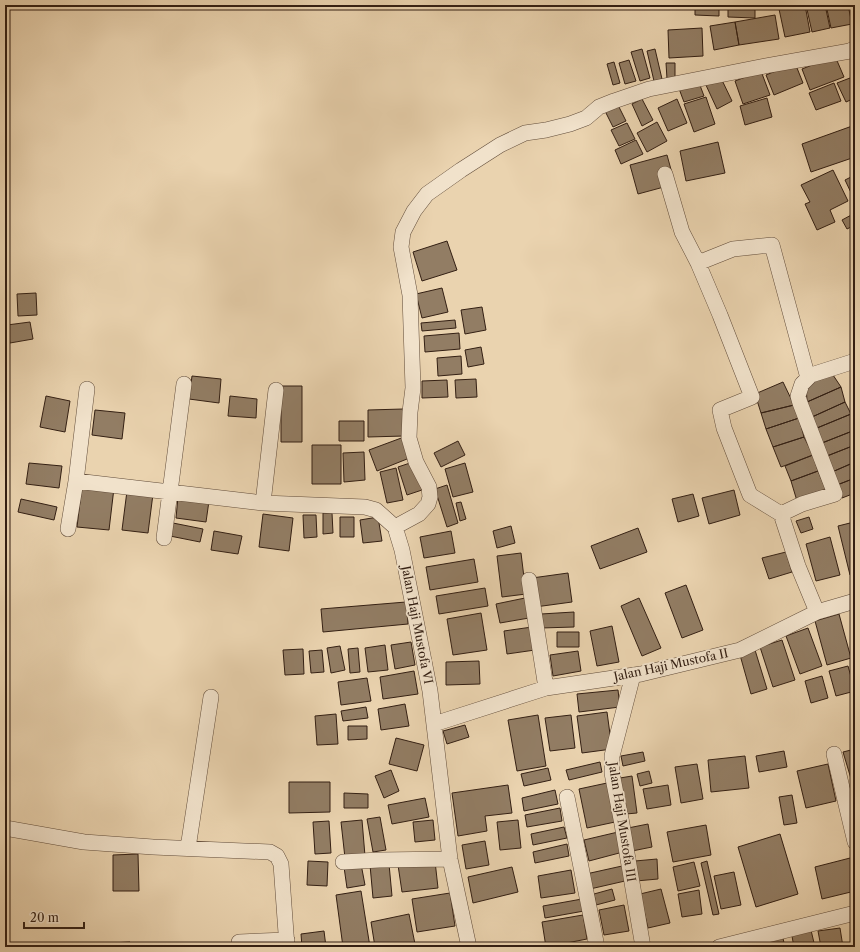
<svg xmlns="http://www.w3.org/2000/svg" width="860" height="952" font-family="'Libre Caslon Text',serif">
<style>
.building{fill:#927d64;stroke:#331f13}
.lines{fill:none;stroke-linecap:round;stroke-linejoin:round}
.street-casing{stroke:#614c3a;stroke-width:16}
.street{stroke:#f1e2cb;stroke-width:15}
.labels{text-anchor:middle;stroke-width:3.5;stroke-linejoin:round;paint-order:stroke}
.street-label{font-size:12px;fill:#331f13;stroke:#f1e2cb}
</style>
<rect width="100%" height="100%" fill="#ead3af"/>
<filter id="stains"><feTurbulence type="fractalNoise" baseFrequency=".005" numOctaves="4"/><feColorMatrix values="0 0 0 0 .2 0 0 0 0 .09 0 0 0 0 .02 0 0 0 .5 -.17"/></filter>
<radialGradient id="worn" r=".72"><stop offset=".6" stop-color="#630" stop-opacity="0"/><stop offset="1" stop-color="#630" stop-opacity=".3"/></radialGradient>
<path class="building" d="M695 5H719V16L695 15Z
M728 5H755V18L728 17Z
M758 5H775V7L758 9Z
M795 5H805L810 32 785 37 779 9Z
M806 5H825L830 28 812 32Z
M826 5H848L852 24 831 28Z
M775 15 779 39 739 45 735 22Z
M735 22 739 45 714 50 710 26Z
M702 28 703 56 669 58 668 30Z
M642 49 650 78 640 81 631 52Z
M655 49 662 79 654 81 647 51Z
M835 56 844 77 810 90 802 69Z
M629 60 636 81 625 84 619 63Z
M614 62 620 83 613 85 607 64Z
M666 63H675V79H667Z
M795 63 803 83 774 95 766 75Z
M761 71 770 95 743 104 735 81Z
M720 76 732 101 717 109 705 83Z
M850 78 855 90V98L846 102 837 83Z
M698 80 704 96 684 102 678 86Z
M834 83 841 101 816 110 809 93Z
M706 97 715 124 694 132 684 104Z
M767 98 772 117 745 125 740 106Z
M642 99 653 120 642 126 632 104Z
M677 99 687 123 668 131 658 108Z
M617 103 626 121 613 127 604 109Z
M657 122 667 141 647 152 637 133Z
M627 123 635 139 619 146 611 130Z
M855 125V157L811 172 802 144Z
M636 140 643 154 621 164 615 150Z
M718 142 725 173 686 181 680 151Z
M667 155 675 184 638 194 630 165Z
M833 170 848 201 830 210 835 222 817 230 805 204 810 202 801 185Z
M855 175V201L845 180Z
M855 213V225L847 229 842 220Z
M447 241 457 270 422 281 413 252Z
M442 288 448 312 422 318 416 294Z
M36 293 37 315 18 316 17 294Z
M482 307 486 330 465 334 461 310Z
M455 320 456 328 422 331 421 323Z
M30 322 33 339 10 343 7 325Z
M459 333 460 349 425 352 424 336Z
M481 347 484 364 468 367 465 350Z
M461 356 462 374 438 376 437 358Z
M831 372 841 387 807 402 806 384Z
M192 376 221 379 219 403 189 399Z
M476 379 477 397 456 398 455 380Z
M447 380 448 397 422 398V381Z
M783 382 794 405 761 413 755 394Z
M281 386H302V442H281Z
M841 387 845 402 812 417 807 402Z
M46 396 70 401 65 432 40 427Z
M230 396 257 399 256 418 228 416Z
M845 402 851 414 817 428 812 417Z
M794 405 799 418 766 429 761 413Z
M403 409 404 436 368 437V410Z
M95 410 125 413 122 439 92 435Z
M851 414 855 422V430L822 443 817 428Z
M799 418 804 437 773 447 766 429Z
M339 421H364V441H339Z
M855 430V445L827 456 822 443Z
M404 437 412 457 377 471 369 450Z
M804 437 813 455 781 467 773 447Z
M458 441 465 455 441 467 434 453Z
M312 445H341V484H312Z
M855 445V462L832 472 827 456Z
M364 452 365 480 344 482 343 453Z
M813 455 818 471 791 481 785 466Z
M413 462 422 490 407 495 398 467Z
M855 462V478L837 485 832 472Z
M29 463 62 466 59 488 26 484Z
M465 463 473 492 453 497 445 469Z
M396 468 403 500 387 503 380 472Z
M818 471 826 490 797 501 791 481Z
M855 478V493L842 498 837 485Z
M82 485 114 488 109 530 77 527Z
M447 485 458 523 447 527 435 489Z
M734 490 740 515 709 524 702 498Z
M127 491 153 494 148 533 122 530Z
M693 494 699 516 678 522 672 499Z
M178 497 209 501 206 522 176 518Z
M21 499 57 507 54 520 18 512Z
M461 502 466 519 460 521 456 503Z
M323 513H332L333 533 323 534Z
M263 514 293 518 289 551 259 547Z
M303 515H316L317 537 304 538Z
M340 517H354V537H340Z
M378 517 382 541 363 543 360 520Z
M809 517 813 529 801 533 796 521Z
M854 522 855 527V574L850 575 838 526Z
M173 523 203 529 200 542 170 536Z
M511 526 515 543 497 548 493 531Z
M638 528 647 552 600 569 591 546Z
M214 531 242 536 238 554 211 550Z
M451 531 455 553 424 558 420 537Z
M830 537 840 575 816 581 806 544Z
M786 552 792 572 769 579 762 558Z
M521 553 526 594 502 597 497 556Z
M474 559 478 582 430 590 426 567Z
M568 573 572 602 535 607 532 578Z
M686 585 703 630 682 638 665 593Z
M485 588 488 606 439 614 436 596Z
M525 598 529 618 500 623 496 604Z
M639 598 661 648 642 656 621 606Z
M406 602 408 624 323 632 321 609Z
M574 612V627L541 628V614Z
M481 613 487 650 453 655 447 619Z
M839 614 851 658 827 665 815 621Z
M612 626 619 662 597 666 590 631Z
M532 627 535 650 507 654 504 631Z
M808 628 822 666 800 674 786 636Z
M557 632H579V647H557Z
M782 640 795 680 773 687 760 647Z
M411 642 415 665 395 669 391 645Z
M385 645 388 670 368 672 365 648Z
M340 646 345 670 331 673 327 648Z
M358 648 360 672 350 673 348 649Z
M303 649 304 674 285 675 283 650Z
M322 650 324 672 311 673 309 651Z
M755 650 767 689 751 694 740 655Z
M578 651 581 671 553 676 550 655Z
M479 661 480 684 446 685V662Z
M848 666 855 691 836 696 829 671Z
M414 671 418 694 383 699 380 677Z
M822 676 828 698 811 703 805 681Z
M367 678 371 701 341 705 338 682Z
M618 690 620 707 579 712 577 694Z
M405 704 409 726 381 730 378 709Z
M366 707 368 718 343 721 341 711Z
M607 712 612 749 582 753 577 716Z
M336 714 338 744 317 745 315 716Z
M538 715 546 766 517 771 508 720Z
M571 715 575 748 550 751 545 718Z
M465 725 469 737 447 744 443 731Z
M348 726H367V739L348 740Z
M396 738 424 745 417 771 389 764Z
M855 749V792L843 752Z
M784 751 787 767 759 772 756 756Z
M643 752 645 761 623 766 621 756Z
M745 756 749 788 711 792 708 760Z
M600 762 602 772 569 780 566 770Z
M697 764 703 799 681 803 675 767Z
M828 764 836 801 806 808 797 771Z
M548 768 551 780 524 786 521 774Z
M391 770 399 791 384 798 375 776Z
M649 771 652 783 640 786 637 774Z
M632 776 637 813 626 814 620 778Z
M289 782H330V812L289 813Z
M607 783 615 822 587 828 579 789Z
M508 785 512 813 485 816 487 831 458 836 452 793Z
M668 785 671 805 647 809 643 789Z
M555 790 558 804 524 811 522 798Z
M344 793 368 794V808H344Z
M792 795 797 823 784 825 779 797Z
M425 798 429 817 392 824 388 805Z
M560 808 562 821 527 827 525 815Z
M380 817 386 850 373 852 367 819Z
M362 820 365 856 345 858 341 822Z
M433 820 435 840 415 842 413 822Z
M518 820 521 848 500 850 497 822Z
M329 821 331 853 315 854 313 822Z
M648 824 652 847 632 851 628 828Z
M706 825 711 855 673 862 667 832Z
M564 827 567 838 533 845 531 834Z
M618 832 623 852 589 861 584 840Z
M780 834 798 894 756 907 738 847Z
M485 841 489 865 466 869 462 845Z
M567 844 569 856 535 863 533 852Z
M138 854 139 891H113V855Z
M854 857 855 862V891L822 899 815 867Z
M657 859 658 879 636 881 635 861Z
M308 861 328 862 327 886 307 885Z
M435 861 438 888 402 892 398 865Z
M707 861 719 914 713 915 701 863Z
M694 862 700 886 678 891 673 867Z
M361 864 365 885 347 888 344 867Z
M389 864 392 896 373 898 370 865Z
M622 866 625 881 590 889 586 874Z
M512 867 518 892 473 903 468 877Z
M571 870 575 893 541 898 538 876Z
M734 872 741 905 721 909 714 876Z
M612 889 615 900 596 905 594 894Z
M661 889 670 923 648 928 640 894Z
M699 890 702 914 682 917 678 894Z
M361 891 370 947H343L336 895Z
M450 893 455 926 417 932 412 899Z
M582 899 584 911 545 918 543 906Z
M624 905 629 931 604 935 599 910Z
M409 914 415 944 398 947H375L371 922Z
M583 915 587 939 546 947 542 922Z
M810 926 815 947H794L791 931Z
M840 928 843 947H821L818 931Z
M324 931 326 947H302L301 934Z
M782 934 785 947H766L764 939Z
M130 942V947H91V944Z
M855 943V947H852L851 944Z"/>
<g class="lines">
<g class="street-casing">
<path id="street" d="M665 174 682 232 698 263 733 249 772 245 808 378
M698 263 720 315 752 397 720 410 724 428 750 495 781 514 798 566 817 612
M76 481 263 503 365 507 376 510 395 527 402 550 430 691 450 859 469 947
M263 503 276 390
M781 514 802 504 835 494 800 403 798 396 802 384 811 375 855 361
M395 527 419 514 428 504 430 497 429 487 416 462 409 438 410 412 413 388 410 295 401 247 403 232 414 211 427 194 461 170 500 145 525 133 546 130 570 124 586 118 599 107 614 101 649 89 765 66 850 51 855 48
M68 529 76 481 87 389
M164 538 184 384
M529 580 546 688
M633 675 612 756V773L622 824 643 947
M434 724 546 688 641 674 740 650 817 612 855 601
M834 754 855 842
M567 797 597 947
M5 828 84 842 153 847 270 852 277 856 281 864 287 947
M188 848 211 697
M343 862 379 860 450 859
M239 942 287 940
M719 947 855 913"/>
</g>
<use href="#street" class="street"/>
</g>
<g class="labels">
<g class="street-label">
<text transform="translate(417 625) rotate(79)" y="4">Jalan Haji Mustofa VI</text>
<text transform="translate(671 665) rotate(-12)" y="4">Jalan Haji Mustofa II</text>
<text transform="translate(622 822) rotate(81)" y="4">Jalan Haji Mustofa III</text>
</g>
</g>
<rect width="860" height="952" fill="none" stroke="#ead3af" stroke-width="20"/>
<rect x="6" y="6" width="848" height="940" fill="none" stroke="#331f13" stroke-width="2"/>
<rect x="10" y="10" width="840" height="932" fill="none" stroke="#331f13"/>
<path d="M24 922v6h60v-6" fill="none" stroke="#331f13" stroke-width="2"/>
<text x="30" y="922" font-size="12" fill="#331f13" stroke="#f1e2cb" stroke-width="3" paint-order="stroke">20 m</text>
<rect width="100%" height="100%" filter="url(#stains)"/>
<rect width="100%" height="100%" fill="url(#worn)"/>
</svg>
